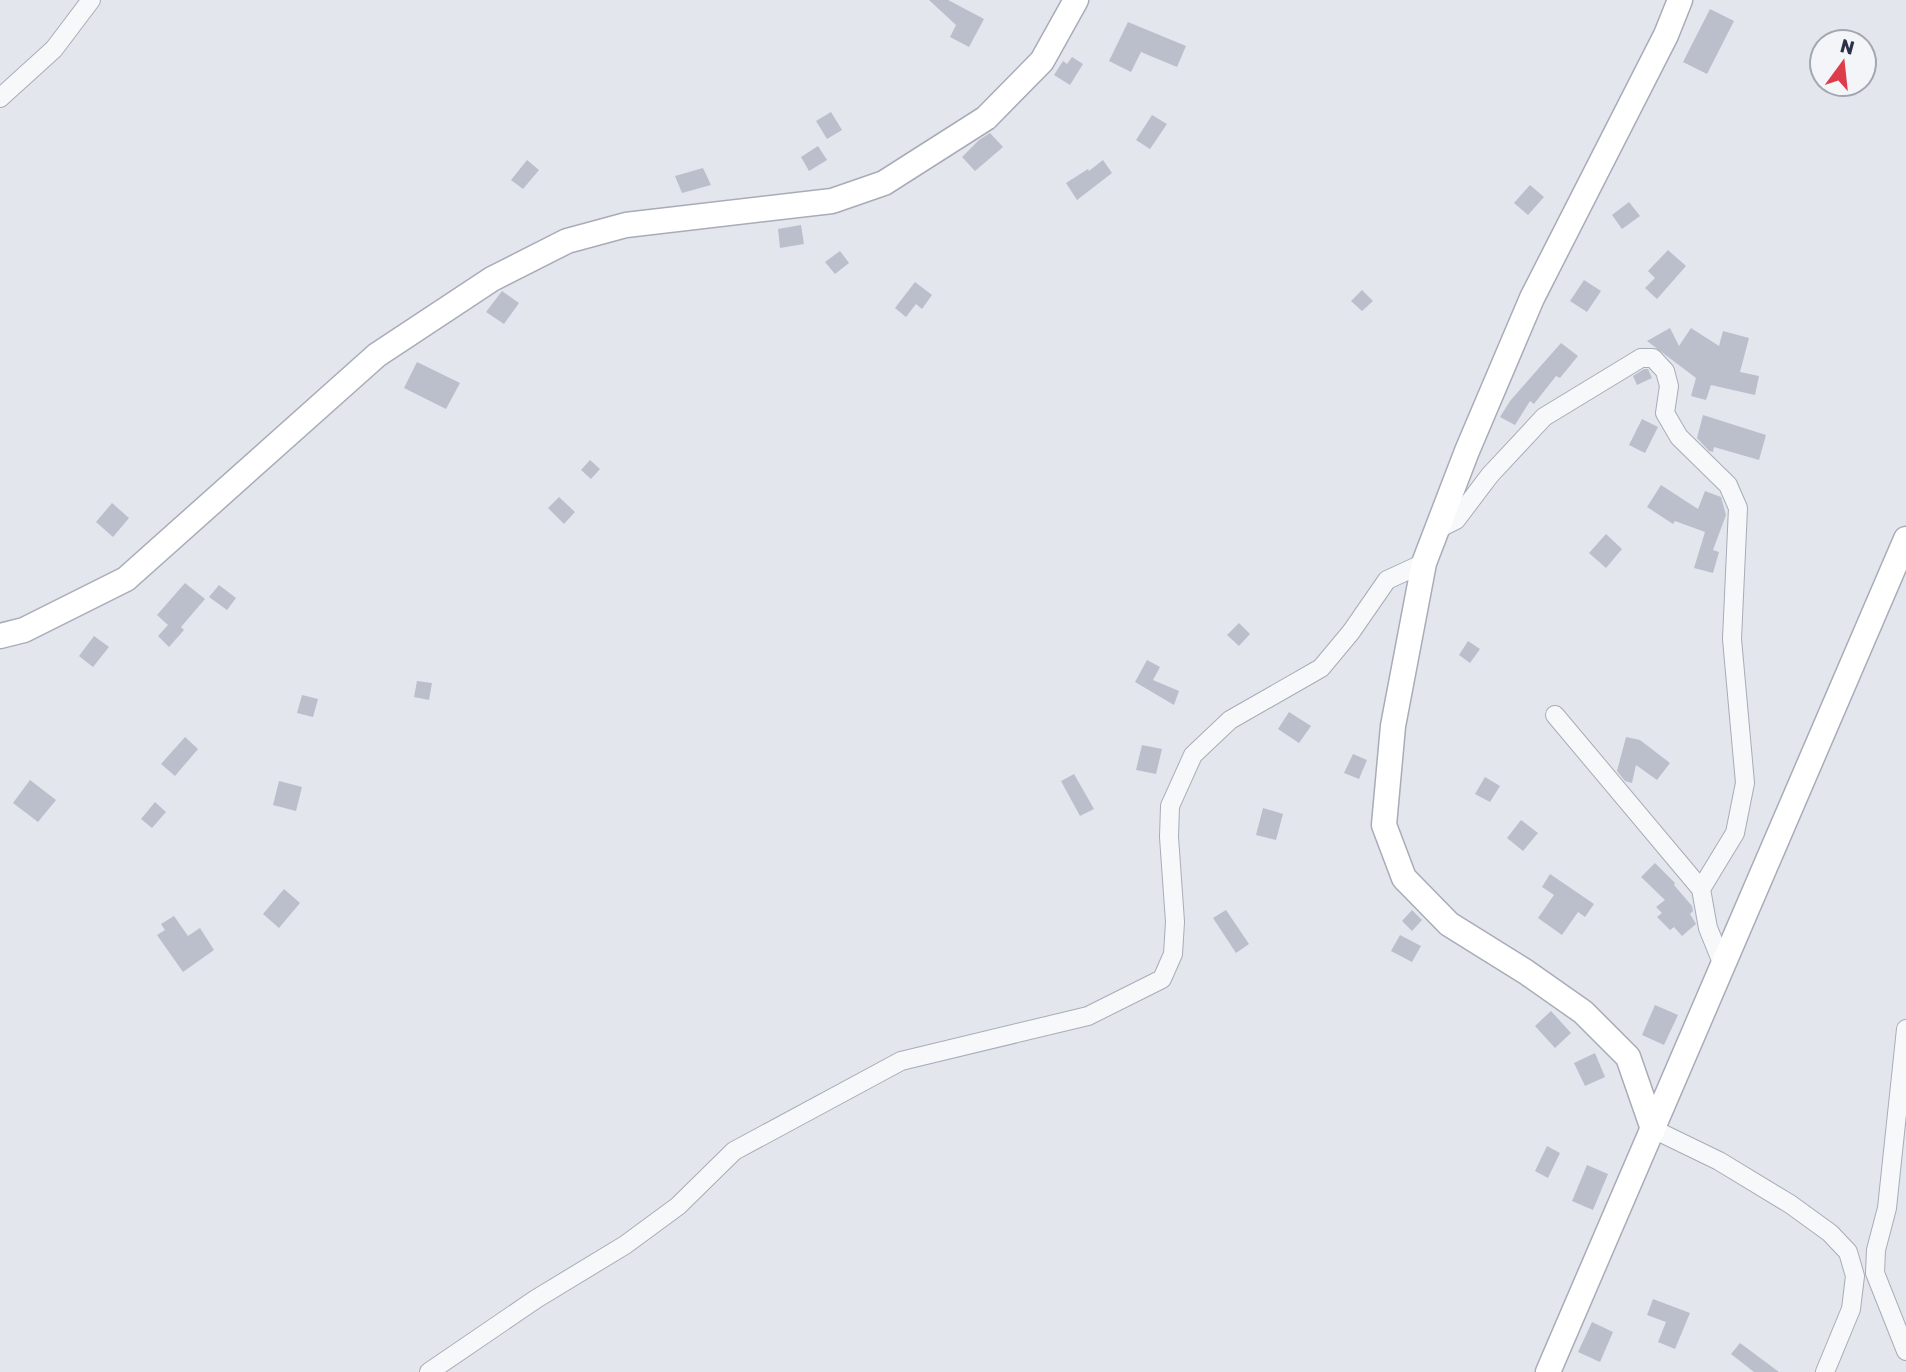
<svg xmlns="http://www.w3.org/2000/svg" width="1906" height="1372" font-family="Rubik,sans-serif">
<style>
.building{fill:#babfcb}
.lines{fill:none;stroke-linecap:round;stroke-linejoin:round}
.street-casing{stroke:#a7acb8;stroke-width:20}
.secondary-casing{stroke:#a7acb8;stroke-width:27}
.street{stroke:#f6f8fa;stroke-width:18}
.secondary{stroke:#fff;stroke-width:24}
</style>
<rect width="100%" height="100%" fill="#e3e6ed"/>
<path class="building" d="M929 0H948L984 19 969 47 950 37 956 25Z
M1710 9 1734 21 1707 74 1683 62Z
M1128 22 1186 46 1177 67 1141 52 1131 72 1109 61Z
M1072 57 1083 64 1070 85 1054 75 1063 61 1067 64Z
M831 112 842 130 827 139 816 121Z
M1152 115 1167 124 1150 149 1136 140Z
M990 133 1003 147 975 171 962 157 979 140Z
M818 146 827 160 809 171 801 157Z
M527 160 539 170 523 189 511 180Z
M1103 160 1112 173 1077 200 1066 183 1088 169 1089 171Z
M703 168 711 185 682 193 675 176Z
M1530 185 1544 197 1528 215 1514 203Z
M1629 202 1640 216 1622 229 1612 215Z
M801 225 804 244 780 248 778 229Z
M1668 250 1686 266 1657 299 1645 288 1655 278 1648 271Z
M840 251 849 263 835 274 825 262Z
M1584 280 1601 291 1587 312 1570 301Z
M915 282 932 295 922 309 916 304 906 317 895 308Z
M1362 290 1373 301 1362 311 1351 301Z
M502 291 519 303 504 324 486 312Z
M1670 328 1679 346 1691 328 1719 346 1723 331 1749 338 1740 372 1759 376 1755 395 1711 385 1706 400 1691 396 1696 378 1647 341Z
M1561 343 1578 356 1560 378 1556 376 1534 404 1530 401 1515 425 1500 417 1510 401Z
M417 362 460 383 446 409 404 388Z
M1644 369H1648L1652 378 1637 385 1633 376Z
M1703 415 1766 435 1759 460 1714 447 1713 452 1709 451 1697 438Z
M1642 419 1658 427 1645 453 1629 445Z
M590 460 600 469 591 479 581 470Z
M1661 485 1698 509 1705 491 1721 497 1726 515 1713 550 1719 552 1713 573 1694 568 1705 532 1675 521 1673 524 1647 507Z
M559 497 575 512 564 524 548 508Z
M112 503 129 518 113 537 96 522Z
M1606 534 1622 549 1606 568 1589 553Z
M185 583 205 599 181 627 184 630 169 647 158 636 168 625 157 615Z
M219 585 236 598 227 610 209 597Z
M1239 623 1250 634 1239 646 1227 635Z
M94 636 109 647 93 667 79 656Z
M1468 641 1480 649 1470 663 1459 655Z
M1147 660 1160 667 1153 680 1179 691 1174 705 1135 682Z
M417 681 432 683 429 700 414 697Z
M302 695 318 699 313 717 297 713Z
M1289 712 1311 726 1299 743 1278 729Z
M185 737 198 749 175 776 161 764Z
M1626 737 1640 740 1670 763 1657 780 1636 765 1632 783 1625 781 1617 771Z
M1142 745 1162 749 1156 774 1136 770Z
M1353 754 1367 760 1359 779 1344 773Z
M1074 774 1094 809 1080 816 1061 781Z
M1485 777 1500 786 1490 802 1475 794Z
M30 780 56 800 38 822 13 803Z
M279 781 302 787 296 811 273 805Z
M155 802 166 812 152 828 141 819Z
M1263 808 1283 814 1276 840 1256 835Z
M1521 820 1538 833 1523 851 1507 838Z
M1655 863 1675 883 1674 885 1692 906 1693 911 1690 914 1696 924 1682 936 1674 927 1670 930 1657 917 1662 913 1656 907 1665 900 1641 877Z
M1550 874 1594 904 1585 917 1578 912 1562 935 1538 918 1554 895 1542 887Z
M284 889 300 903 279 928 263 914Z
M1226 910 1249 944 1236 953 1213 918Z
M1412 910 1422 920 1412 931 1402 921Z
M174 916 188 936 200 928 214 950 183 972 157 935 165 930 161 924Z
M1400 935 1421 946 1412 962 1391 951Z
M1655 1005 1678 1015 1664 1045 1642 1035Z
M1551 1011 1571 1033 1555 1048 1535 1026Z
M1595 1053 1605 1077 1585 1086 1574 1063Z
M1547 1146 1560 1153 1548 1178 1535 1171Z
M1587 1165 1608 1174 1593 1210 1572 1201Z
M1653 1299 1690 1313 1675 1349 1658 1342 1666 1322 1647 1315Z
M1592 1322 1613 1332 1600 1362 1578 1352Z
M1740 1343 1779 1372H1754L1731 1354Z"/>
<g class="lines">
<g class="street-casing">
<path id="street" d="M0 98 54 49 91 0
M1436 530 1456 520 1490 475 1544 417 1641 358H1653L1665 371 1669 386 1665 413 1679 437 1728 485 1738 508 1732 639 1745 783 1735 833 1701 889 1708 928 1723 965
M1555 715 1701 889
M1906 1029 1887 1208 1876 1250 1875 1273 1906 1351
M1653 1129 1719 1161 1790 1204 1830 1233 1848 1252 1855 1276 1851 1309 1825 1372
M429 1372 536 1299 625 1245 678 1206 734 1151 901 1061 1088 1016 1162 979 1173 954 1175 922 1169 837 1170 806 1193 755 1230 720 1321 668 1351 632 1387 580 1424 563"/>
</g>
<g class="secondary-casing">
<path id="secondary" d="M0 636 24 630 126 579 377 355 492 279 567 241 626 225 832 201 884 183 986 118 1042 61 1076 0
M1653 1129 1628 1057 1583 1012 1526 972 1449 924 1404 878 1384 825 1393 726 1424 563 1467 451 1532 298 1666 35 1680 0
M1548 1372 1906 539"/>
</g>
<use href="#street" class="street"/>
<use href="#secondary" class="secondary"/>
</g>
<g transform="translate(1843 63) rotate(15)"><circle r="33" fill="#f3f5f9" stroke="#a2a7b2" stroke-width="2"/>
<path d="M0-5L12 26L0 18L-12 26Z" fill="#dd3c4a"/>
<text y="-10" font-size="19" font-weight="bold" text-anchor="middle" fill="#293247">N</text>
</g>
</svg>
